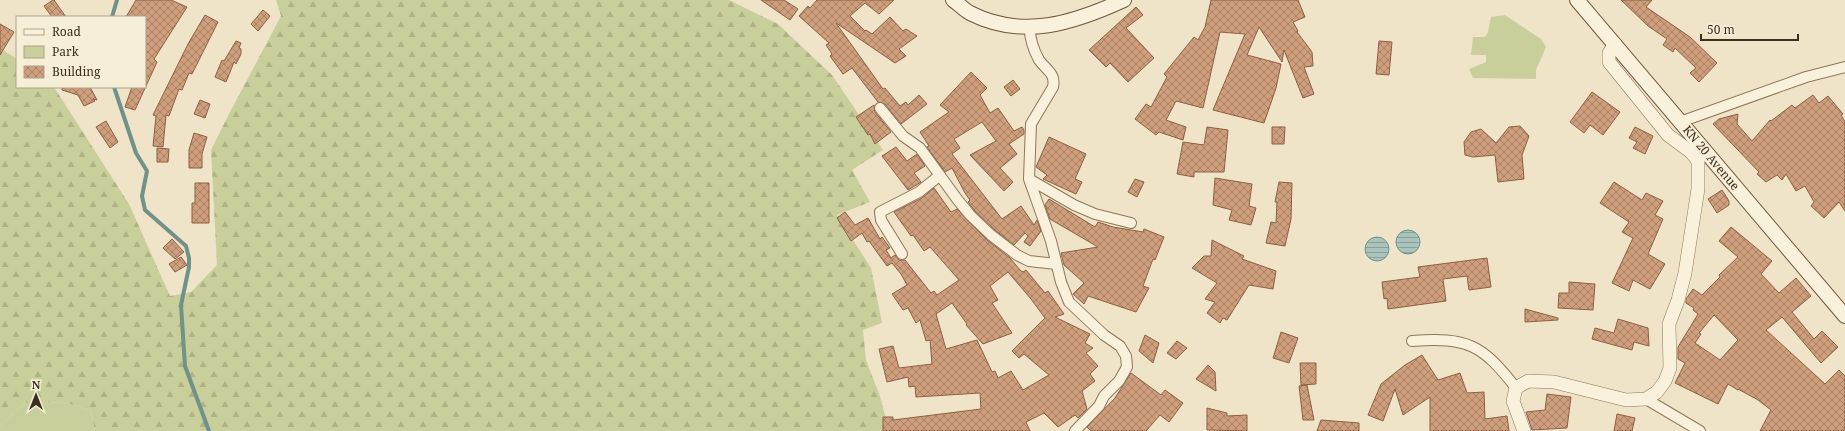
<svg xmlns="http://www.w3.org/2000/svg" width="1845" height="431" font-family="'Noto Serif',serif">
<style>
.green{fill:#c9cf9b}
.forest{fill:url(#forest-firs)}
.water{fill:url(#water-rules);stroke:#6f938a}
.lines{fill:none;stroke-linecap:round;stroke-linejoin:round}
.stream{stroke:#6f938a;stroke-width:4}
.building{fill:url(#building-cross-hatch);stroke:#8d5f41;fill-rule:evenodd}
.minor-casing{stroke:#8d765c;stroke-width:12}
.tertiary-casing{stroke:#8d765c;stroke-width:14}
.secondary-casing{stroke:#6f573f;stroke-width:16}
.minor{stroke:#faf1dc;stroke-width:10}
.tertiary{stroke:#faf1dc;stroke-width:13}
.secondary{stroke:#faf1dc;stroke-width:14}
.labels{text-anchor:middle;stroke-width:4;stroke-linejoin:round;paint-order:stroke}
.street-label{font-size:12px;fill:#3d2e20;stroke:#f7eed8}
</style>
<defs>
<pattern id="forest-firs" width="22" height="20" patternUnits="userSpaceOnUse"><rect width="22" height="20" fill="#c9cf9b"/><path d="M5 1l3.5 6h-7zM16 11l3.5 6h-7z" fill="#aeb285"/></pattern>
<pattern id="water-rules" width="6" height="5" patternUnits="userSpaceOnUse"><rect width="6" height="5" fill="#a9c4bc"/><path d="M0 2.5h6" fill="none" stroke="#8ba098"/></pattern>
<pattern id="building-cross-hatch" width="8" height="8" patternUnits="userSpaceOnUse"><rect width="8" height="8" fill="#cf9f7d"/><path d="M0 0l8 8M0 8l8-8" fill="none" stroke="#a98266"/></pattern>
</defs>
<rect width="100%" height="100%" fill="#f0e4c8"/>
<path class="green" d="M1505 15 1541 39 1546 47 1536 70V79L1473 78 1469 69 1486 62V55H1471L1473 37H1485L1488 32 1491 17Z
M65 402 91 411 95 431H0V426L25 403Z"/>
<path class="forest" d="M276 0H729L778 24 832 75 883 150 852 170 870 202 837 215 871 268 882 323 863 330 866 360 880 396 889 431H95L91 411 65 402 25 403 0 426V48L17 59V87H54L129 204 170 296 191 292 217 265 211 150 229 114 281 16Z"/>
<path class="water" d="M1396 242a12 12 0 1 1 24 0a12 12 0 1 1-24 0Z
M1365 249a12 12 0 1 1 24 0a12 12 0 1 1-24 0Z"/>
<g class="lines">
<path class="stream" d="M112 17 117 0
M114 87 136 153 147 171 142 196 145 210 186 246 189 258V267L181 305 185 366 209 431"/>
</g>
<path class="building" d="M53 0H54L66 17H52L44 6Z
M136 0H171L187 7 154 59 157 62 135 110 125 107 132 87H145V17H126Z
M761 0H784L798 9 790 20Z
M817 0H894L879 14 865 3 850 16 865 31 866 30 872 34 890 17 903 31 906 29 917 36 899 49 906 56 895 63 836 23 883 89 885 88 900 106 906 102 908 105 919 95 927 104 901 124 885 104 878 102 852 68 843 74 830 56 832 54 826 45 829 43 799 16 808 6 810 8Z
M1211 0H1298L1305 17 1293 22 1298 31 1297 32 1312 52 1313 66 1304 67 1314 94 1303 98 1284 50 1282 62 1259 27 1247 55 1281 64 1276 88 1264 123 1213 110 1245 34 1220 32 1203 108 1176 101 1166 120 1186 127 1183 140 1159 132 1156 135 1135 119 1146 104 1151 107 1167 77 1164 74 1194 37 1198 40 1205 27Z
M1621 0H1652L1646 7 1690 37 1717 63 1699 82 1690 73 1696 68 1675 48 1673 52 1663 45 1667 39 1648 26Z
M1136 7 1143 15 1126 28 1154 58 1128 82 1110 63 1106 67 1089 50Z
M263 10 270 16 258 31 251 24Z
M205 15 218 22 192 74 189 73 182 90 179 89 169 116 166 115 163 147 153 146 156 116 153 115 188 44Z
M0 24 14 32 0 55Z
M236 41 241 43 239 48 241 49V54L236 64 234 62 226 82 215 77 222 60 224 61Z
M1379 41 1392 42 1389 75 1376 74Z
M971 72 987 88 980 95 990 113 998 108 1014 131 1022 127 1024 130V134L1009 144 1017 154 1000 168 1013 182 1004 191 970 155 996 141 982 122 954 139 960 148 952 154 1002 219 1021 206 1034 225 1037 220 1041 231 1030 246 1024 242 1028 236 1025 233 1014 245 995 230 975 211 968 202 970 200 965 193 952 168 945 172 927 147 929 146 920 132 949 112 940 105Z
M1013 80 1020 89 1011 96 1004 87Z
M62 87H90L97 100 93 99 95 101 84 106 78 95 62 90Z
M1592 92 1620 112 1603 135 1590 125 1584 133 1570 122Z
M1813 95 1819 103 1828 96 1843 114 1841 115 1845 122V211L1839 202 1824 218 1811 206 1814 202 1805 186 1796 191 1786 174 1782 180 1777 175 1766 182 1757 174 1759 172 1713 124 1719 119 1738 114 1737 124 1752 141 1770 120 1771 121 1792 105 1795 108Z
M200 100 210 104 205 118 194 114Z
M874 105 875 112 891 132 875 144 870 134 868 135 856 117Z
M106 121 118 142 110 148 96 127Z
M1520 126 1529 136 1522 155 1524 179 1498 182 1495 155 1473 157 1465 155 1464 142 1471 132 1481 129 1496 143 1509 127Z
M1207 127 1228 130 1224 172H1194V177L1177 174 1183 142 1204 145Z
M1272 127H1285L1284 144H1272Z
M1635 127 1653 136 1645 154 1633 148 1637 142 1629 138Z
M194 133 207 137 202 154V168H189V150Z
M1049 137 1086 154 1075 179 1082 182 1076 194 1043 179 1047 175 1036 167Z
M896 147 907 161 917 154 925 166 914 173 921 182 908 190 882 156Z
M157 148 169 149 168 162H157Z
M1215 178 1252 184 1249 206 1256 208 1251 225 1229 220 1232 210 1213 205Z
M1135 179 1144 182 1137 197 1128 192Z
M1279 182 1292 183 1291 219 1285 246 1266 243 1271 222 1276 223 1277 202H1275Z
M1614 182 1642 200 1646 193 1663 201 1655 215 1663 219 1648 254 1665 264 1650 289 1633 280 1629 291 1612 283 1633 238 1622 232 1629 222 1600 203Z
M195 183H209V223H192V203H195Z
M934 188 951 212 957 209 987 240 1010 258 1020 270 1023 272 1026 270 1045 293 1048 291 1064 314 1055 317 1090 334 1085 343 1093 348 1086 353 1098 366 1090 374 1095 381 1082 391 1087 409 1078 418 1075 415 1058 427 1044 413 1026 422 1030 431H883V417H893V420L981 409 980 393 916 397 915 386 909 387 908 377 887 382 879 349 893 346 899 368 932 364 930 340 926 341 920 320 916 323 908 308 903 310 892 294 907 285 901 274 892 263 887 266 869 241 867 242 862 233 851 241 837 218 845 212 855 225 868 218 880 239 882 237 890 248 886 250 891 258 895 255 899 260H905L931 293 934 291 937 295 959 280 930 247 924 251 913 235 911 236 894 212 922 198ZM1008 272 1031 299 1045 318 1012 351 1019 358 1024 354 1049 375 1023 390 1011 371 998 378 995 371 992 372 977 340 946 349 936 314 952 303 967 324 966 325 983 344 1012 333 992 303 998 300 990 286Z
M1722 190 1729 201V205L1717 213 1708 199Z
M1049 199 1095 227 1098 222 1113 227 1143 232 1144 229 1164 237 1155 260 1153 259 1143 286 1149 288 1136 312 1088 296 1084 304 1073 294 1084 283 1064 265 1061 253 1098 247 1050 219 1045 205Z
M1731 227 1772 261 1761 274 1779 293 1796 278 1811 296 1792 312 1814 339 1822 331 1838 347 1821 363 1782 317 1766 330 1825 384 1839 370 1845 376V431H1760L1771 410 1758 400 1738 389V390L1728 384 1718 404 1675 383 1685 363 1678 359V347L1698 314 1693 310 1694 308 1686 303V299L1693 289 1702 295 1720 277 1719 275 1738 257 1719 241ZM1714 315 1738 340 1720 360 1695 343 1701 334 1699 333Z
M172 239 184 252 175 259 163 248Z
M1212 240 1244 256 1242 259 1276 271 1273 289 1249 285 1227 320 1223 318 1220 323 1207 313 1215 302 1205 299 1217 283 1192 268 1204 256H1211Z
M181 257 187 265 175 272 169 264Z
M1487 258 1491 287 1469 290 1467 276 1443 279 1446 301 1388 309 1387 298 1384 299 1382 282 1420 277 1418 267Z
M1569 282 1595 284 1593 310 1558 308 1559 293H1569Z
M1525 309 1558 318V320L1525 322Z
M1618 319 1648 328 1649 346 1634 342 1632 350 1592 339 1595 328 1614 333Z
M1281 332 1298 338 1289 363 1273 358Z
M1145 335 1159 343 1153 363 1139 351Z
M1177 341 1187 348 1176 359 1167 353Z
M1422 355 1438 380 1460 373 1467 393 1484 392 1485 419 1507 416 1509 431H1430V397L1403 415 1395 389 1383 421 1368 415 1381 384 1405 365Z
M1300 363H1316V384L1301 385Z
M1208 365 1215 372 1216 391 1196 379Z
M1131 373 1161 395 1165 390 1183 403 1169 422 1160 415 1146 431H1091L1087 427 1115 398Z
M1307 385 1314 420H1303L1299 386Z
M1547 394 1571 397 1567 428 1532 430 1526 412 1545 410Z
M1207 408 1227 413V416L1247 415V431L1207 430Z
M1617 414 1635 418 1632 431H1614Z
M1321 420 1359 423V431H1317Z"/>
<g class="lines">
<g class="minor-casing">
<path id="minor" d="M1030 27C1029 37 1034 51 1039 60 1046 70 1056 73 1053 87L1031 124 1029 179 1051 241 1061 282 1069 302 1104 335 1120 346 1126 356 1127 367 1119 381 1104 396 1099 406 1075 431
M880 108 903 136 920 148 957 199 970 215 991 235 1017 255 1029 261 1056 264
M1680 122 1806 77 1845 67
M1029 179 1074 205 1095 214 1131 223
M902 254 881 220 880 212 919 192 939 176
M1412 341C1467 337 1482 344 1516 388
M1646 399 1700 431"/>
</g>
<g class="tertiary-casing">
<path id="tertiary" d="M1524 431 1513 401 1516 388 1528 381 1554 382 1626 400 1646 399 1657 392 1665 381 1670 368 1669 324 1678 300 1685 273 1698 189V161L1691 152 1668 135 1609 62V53L1615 44"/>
</g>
<g class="secondary-casing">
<path id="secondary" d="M953 0C959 4 964 10 970 13 1023 40 1074 23 1124 0
M1577 0 1845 316"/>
</g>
<use href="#minor" class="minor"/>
<use href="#tertiary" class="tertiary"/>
<use href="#secondary" class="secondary"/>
</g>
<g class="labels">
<g class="street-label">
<text transform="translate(1711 158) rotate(50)" y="4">KN 20 Avenue</text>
</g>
</g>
<rect x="16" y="16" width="130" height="72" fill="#f7eed8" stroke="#ada18e"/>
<rect x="24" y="29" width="20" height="6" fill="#faf1dc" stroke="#ada18e"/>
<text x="52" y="36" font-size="12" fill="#3d2e20">Road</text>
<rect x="24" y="46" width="20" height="12" fill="#c9cf9b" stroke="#ada18e"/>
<text x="52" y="56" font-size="12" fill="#3d2e20">Park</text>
<rect x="24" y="66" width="20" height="12" fill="url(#building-cross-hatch)" stroke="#ada18e"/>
<text x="52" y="76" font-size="12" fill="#3d2e20">Building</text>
<g transform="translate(36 395)" stroke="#f7eed8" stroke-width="3" paint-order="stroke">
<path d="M0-3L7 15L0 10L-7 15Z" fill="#3d2e20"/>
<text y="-6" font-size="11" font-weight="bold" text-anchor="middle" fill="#3d2e20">N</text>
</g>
<path d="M1701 34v6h97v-6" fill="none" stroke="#3d2e20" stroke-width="2"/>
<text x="1707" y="34" font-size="12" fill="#3d2e20" stroke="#f7eed8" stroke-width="3" paint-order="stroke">50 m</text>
</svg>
